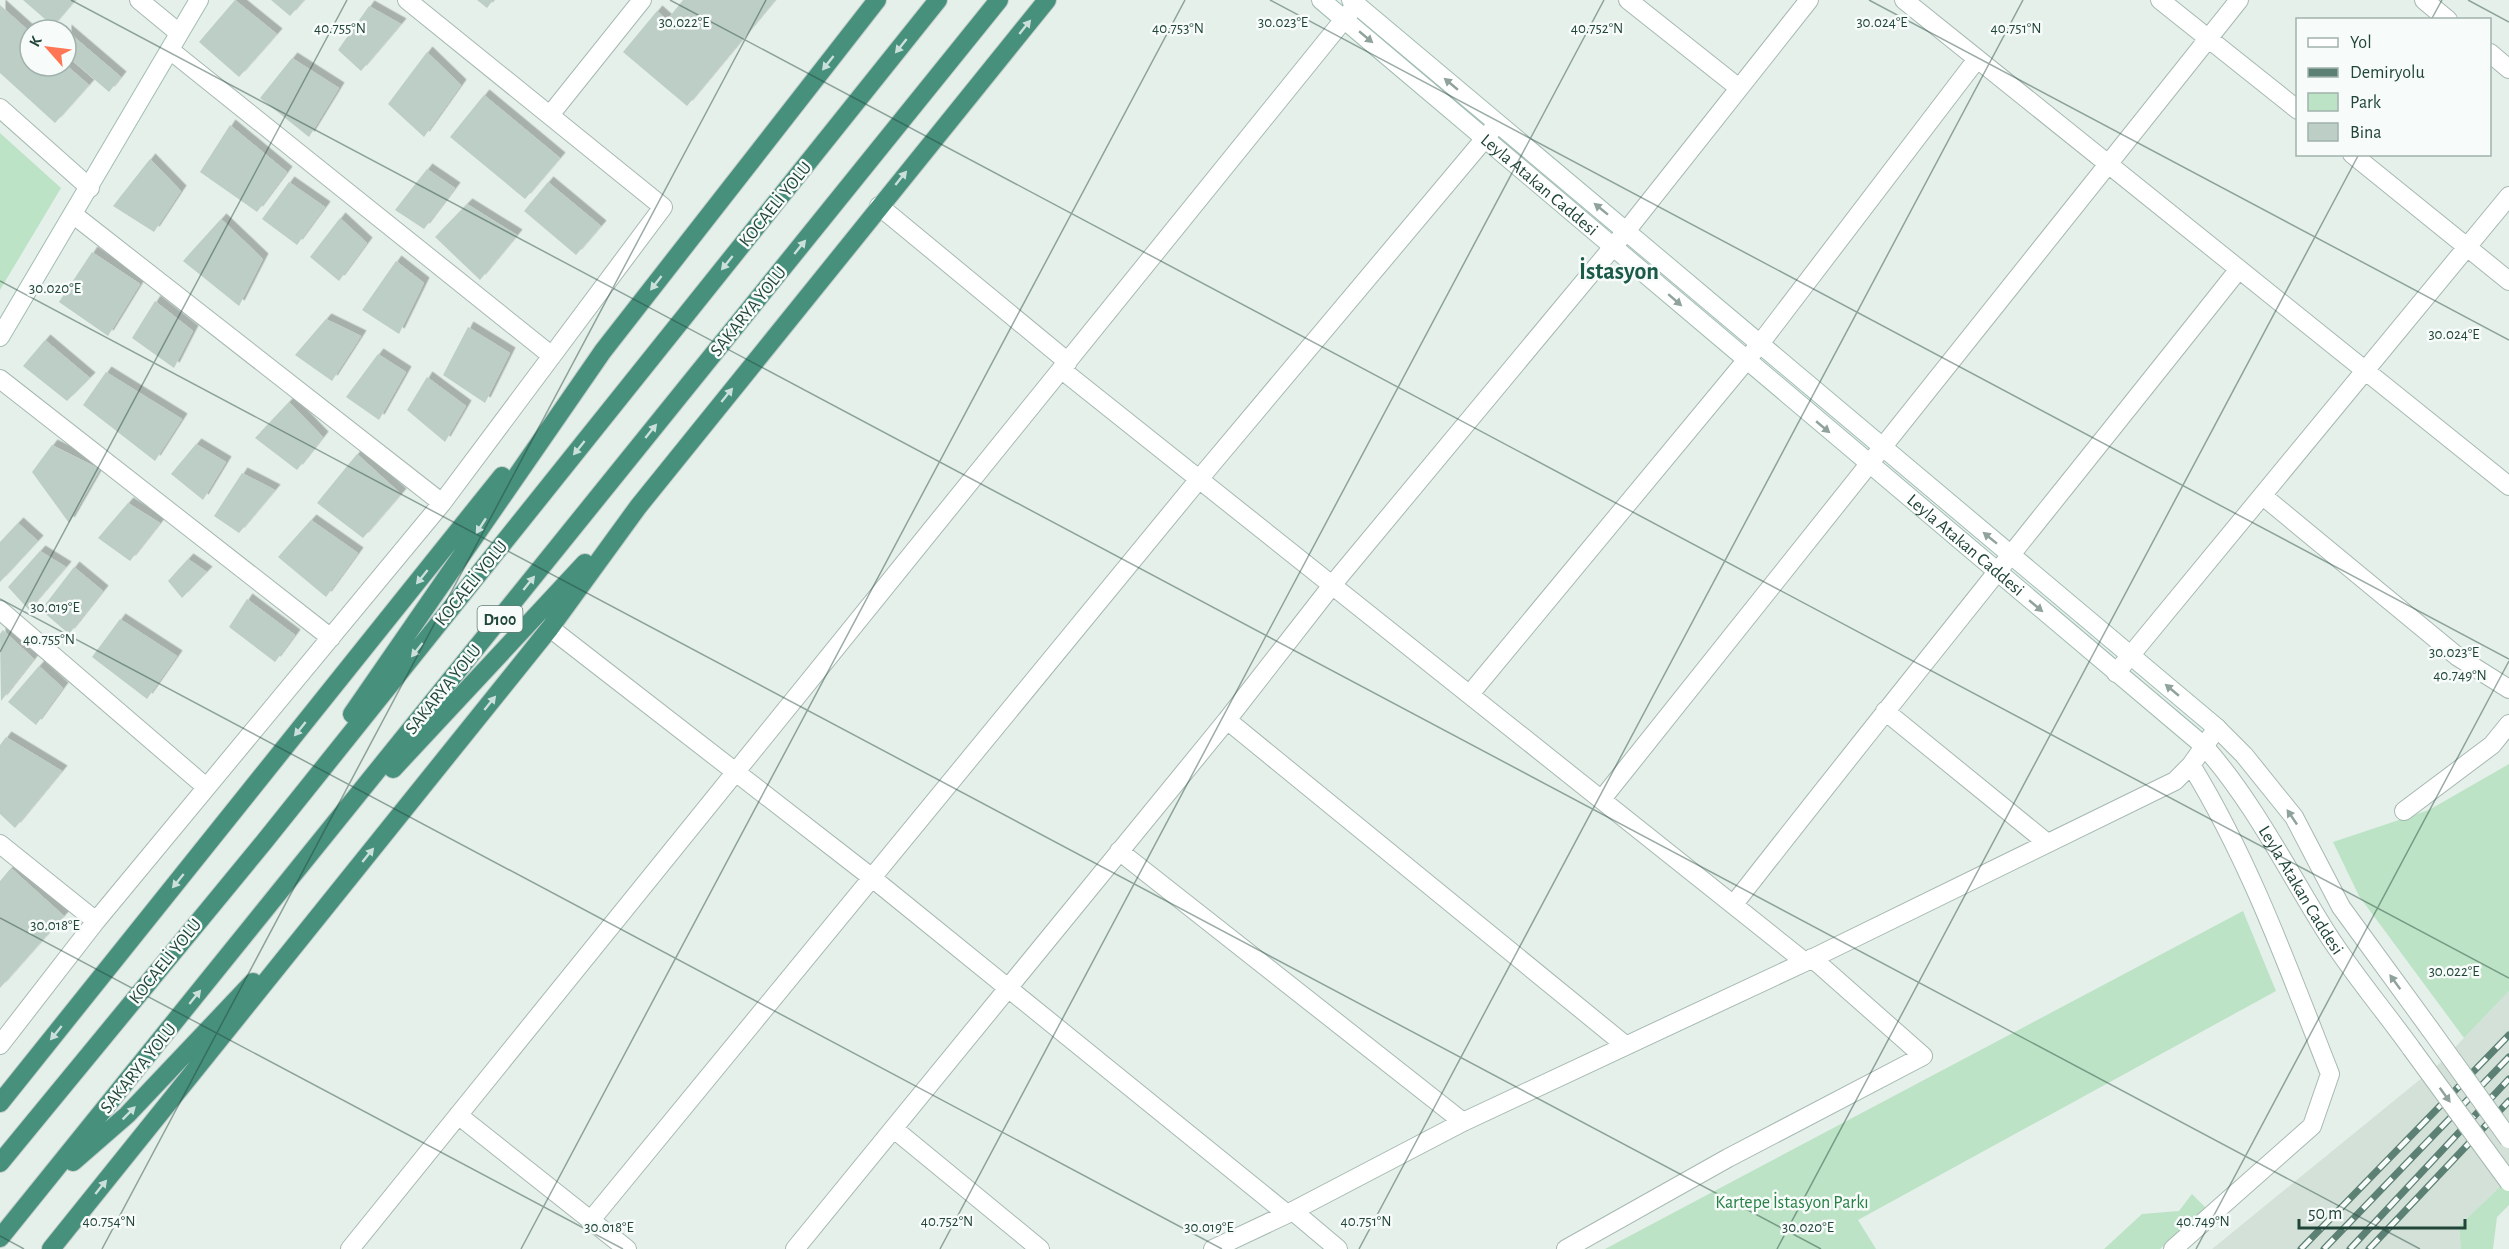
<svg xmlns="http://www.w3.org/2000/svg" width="2509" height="1249" font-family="'Alegreya Sans',sans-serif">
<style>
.built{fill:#d3e1d9}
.green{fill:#bce3c5}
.building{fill:#bdcec6;filter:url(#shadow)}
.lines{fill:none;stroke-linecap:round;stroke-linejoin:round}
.minor-casing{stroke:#a6b9b1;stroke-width:20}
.tertiary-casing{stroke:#a6b9b1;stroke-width:20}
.secondary-casing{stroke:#a2bdb2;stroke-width:20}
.trunk-casing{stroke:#c1cbc8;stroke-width:20}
.minor{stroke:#fff;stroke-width:18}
.tertiary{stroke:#fff;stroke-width:18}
.secondary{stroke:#fff;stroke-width:18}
.trunk{stroke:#46907c;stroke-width:18}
.rail-casing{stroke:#5c8074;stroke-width:7}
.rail{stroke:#f7fbf9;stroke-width:4.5;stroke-dasharray:14;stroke-linecap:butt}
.tertiary-bridge-casing{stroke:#a6b9b1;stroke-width:20;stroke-linecap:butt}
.tertiary-bridge{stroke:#fff;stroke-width:18}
.oneway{fill:#cbe0da}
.oneway2{fill:#90a29c}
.ticks{fill:none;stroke:#214539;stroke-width:1.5;stroke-opacity:0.45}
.labels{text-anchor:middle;stroke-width:5;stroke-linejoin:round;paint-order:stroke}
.shield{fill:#f7fbf9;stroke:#617c73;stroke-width:1.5}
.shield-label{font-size:16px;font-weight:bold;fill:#214539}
.street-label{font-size:18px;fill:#214539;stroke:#f7fbf9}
.park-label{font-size:18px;fill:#268145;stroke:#f7fbf9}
.district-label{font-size:24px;font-weight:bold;fill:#1a5a47;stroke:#f7fbf9}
.ticks-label{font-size:15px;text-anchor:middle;fill:#214539;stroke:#f7fbf9;stroke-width:5;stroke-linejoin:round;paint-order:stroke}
</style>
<defs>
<filter id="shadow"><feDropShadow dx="5.5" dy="-5.5" stdDeviation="0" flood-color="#0004"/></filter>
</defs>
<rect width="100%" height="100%" fill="#e5f0ea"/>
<path class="built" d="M2509 991V1178L2459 1226 2461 1249H2212L2439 1064Z"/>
<path class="green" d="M0 133 61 188 0 290Z
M2509 764V991L2464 1038 2359 896 2333 842 2429 810Z
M2243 911 2276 991 1858 1220 1876 1249H1605Z
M2509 1178V1205L2497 1217 2493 1249H2461L2459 1226Z
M2192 1194 2206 1208 2160 1249H2104L2142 1214 2179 1211Z"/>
<path class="building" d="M23 0H75L53 26Z
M235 0 277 34 239 77 199 42Z
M271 0H304L290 16Z
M477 0H493L487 8Z
M683 0H775L687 106 623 52 657 11 667 20Z
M0 5 30 32V66L66 65 89 85 55 123 0 73Z
M369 6 401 24 361 71 338 50Z
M66 30 121 77 109 92 66 55Z
M427 52 461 85 424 137 388 104Z
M292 58 339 88 309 137 260 98Z
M484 95 560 158 525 199 450 137Z
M230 125 287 172 257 212 200 172Z
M150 159 181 191 154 232 113 206Z
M427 169 455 188 424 229 395 210Z
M289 182 325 207 297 245 262 219Z
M548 182 601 226 576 255 524 211Z
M467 204 517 235 480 280 435 237Z
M340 218 367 243 339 281 310 257Z
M221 219 263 259 239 306 183 261Z
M92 252 140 284 108 336 59 302Z
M396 261 424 283 399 334 362 310Z
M155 301 193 331 174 368 132 338Z
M326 319 361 336 332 381 295 355Z
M468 327 510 353 485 403 443 375Z
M45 340 90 378 67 401 23 366Z
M378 354 406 372 379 420 346 397Z
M106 372 182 419 155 461 83 405Z
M427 377 466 406 445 442 407 410Z
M289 402 323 437 297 470 255 438Z
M196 444 226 462 203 500 171 474Z
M52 445 100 469 69 523 32 472Z
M357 454 401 494 363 538 317 503Z
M242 473 275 490 239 533 214 516Z
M128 503 160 523 130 561 98 538Z
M311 520 358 553 326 597 278 557Z
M18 523 38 541 0 582V542Z
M40 551 66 567 29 610 8 587Z
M188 559 207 572 182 598 168 581Z
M74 567 103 591 69 634 41 610Z
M247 599 295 635 275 662 229 627Z
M120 619 177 656 147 699 92 657Z
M3 630 34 659 1 701 0 634Z
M39 666 63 688 36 725 8 702Z
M6 737 62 771 15 828 0 814V745Z
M11 868 64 916 0 988V881Z"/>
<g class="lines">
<g class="minor-casing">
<path id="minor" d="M139 0 179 33
M1628 0 1739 88
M1904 0 2509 486
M2160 0 2298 110
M2424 0 2448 20
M170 50 552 356
M2490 53 2509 69
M0 108 90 188
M550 115 642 0
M2352 154 2509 281
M879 206 1068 362
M74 215 442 503
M1062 370 1805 962
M0 379 331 638
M2263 496 2458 657 2509 689
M0 610 206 787
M550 628 871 877 1287 1214
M2116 673 2509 196
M1470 694 1759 345 1977 59
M1885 711 2046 842
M1227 720 1625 1045
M1602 799 2239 0
M2404 811 2492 745 2509 724
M0 844 96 921
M1119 851 1463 1122
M1734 904C1900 691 2071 481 2239 269
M0 1045 96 921 442 503 663 207 407 0
M458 1115 627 1249
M894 1129 1040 1249
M1293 1211 1338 1249
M591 1220 1200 478 1497 124
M350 1249 1354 7
M795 1249 1227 720 1333 584 1627 230 1809 0
M1213 1249 1287 1214 1463 1122 1805 962 2175 781 2191 765 2217 728
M1566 1249 1728 1158 1923 1056 1812 958
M2173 1249 2312 1126 2330 1074C2289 970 2250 861 2191 765"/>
</g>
<g class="tertiary-casing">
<g id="tertiary">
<path d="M2217 728 2244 755 2294 817 2341 907 2430 1029"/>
<path id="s1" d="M2204 746C2251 799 2283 862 2320 922 2346 966 2381 1006 2411 1048"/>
</g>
</g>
<g class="secondary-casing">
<g id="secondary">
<path id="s2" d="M1321 0 2204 746"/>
<path d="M1351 0 2217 728"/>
<path d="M0 337 199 0"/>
</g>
</g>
<g class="trunk-casing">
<path id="trunk" d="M352 714 603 351 877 0
M393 769 585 563
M0 1103 502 476
M73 1162 127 1115 253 982
M0 1163 264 842 938 0
M0 1238 999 0
M51 1249 550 628 638 507 1047 0"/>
</g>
<use href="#minor" class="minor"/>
<use href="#tertiary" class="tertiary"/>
<use href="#secondary" class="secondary"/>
<use href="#trunk" class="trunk"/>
<g class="rail-casing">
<path id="rail" d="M2301 1249 2509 1035
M2324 1249 2509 1057
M2350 1249 2509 1079
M2369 1249 2509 1101"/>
</g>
<use href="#rail" class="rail"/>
<g class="tertiary-bridge-casing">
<path id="tertiary-bridge" d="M2430 1029 2509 1139
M2411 1048 2509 1182"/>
</g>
<use href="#tertiary-bridge" class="tertiary-bridge"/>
</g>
<defs><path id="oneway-solid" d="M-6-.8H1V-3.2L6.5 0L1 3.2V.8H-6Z" transform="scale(1.5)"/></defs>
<g class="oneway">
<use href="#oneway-solid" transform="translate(1025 27) rotate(-51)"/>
<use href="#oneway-solid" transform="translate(901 46) rotate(129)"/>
<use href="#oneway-solid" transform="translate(828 63) rotate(128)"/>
<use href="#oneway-solid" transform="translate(901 178) rotate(-51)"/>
<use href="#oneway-solid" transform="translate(800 247) rotate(-51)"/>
<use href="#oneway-solid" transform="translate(727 263) rotate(129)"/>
<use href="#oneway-solid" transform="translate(656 283) rotate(128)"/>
<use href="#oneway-solid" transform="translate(727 395) rotate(-51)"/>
<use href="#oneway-solid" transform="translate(651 431) rotate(-51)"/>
<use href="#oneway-solid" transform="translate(579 448) rotate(129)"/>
<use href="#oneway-solid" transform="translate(481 526) rotate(123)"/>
<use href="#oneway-solid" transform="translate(422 577) rotate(129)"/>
<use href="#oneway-solid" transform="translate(529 583) rotate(-51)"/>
<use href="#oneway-solid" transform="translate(417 650) rotate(129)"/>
<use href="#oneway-solid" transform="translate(490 703) rotate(-51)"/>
<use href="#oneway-solid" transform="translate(300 729) rotate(129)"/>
<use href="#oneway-solid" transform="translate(368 855) rotate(-51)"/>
<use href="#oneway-solid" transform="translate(178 881) rotate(129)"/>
<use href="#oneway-solid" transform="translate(195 997) rotate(-51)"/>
<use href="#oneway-solid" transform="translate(56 1033) rotate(129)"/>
<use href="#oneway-solid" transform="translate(129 1113) rotate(-45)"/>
<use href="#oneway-solid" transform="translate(101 1187) rotate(-51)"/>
</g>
<g class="oneway2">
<use href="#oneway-solid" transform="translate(1366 37) rotate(40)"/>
<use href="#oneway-solid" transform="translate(1451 84) rotate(-140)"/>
<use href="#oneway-solid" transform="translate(1601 209) rotate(-141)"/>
<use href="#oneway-solid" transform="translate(1675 300) rotate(41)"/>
<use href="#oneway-solid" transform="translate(1823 427) rotate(40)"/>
<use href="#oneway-solid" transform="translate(1990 538) rotate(-141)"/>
<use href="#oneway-solid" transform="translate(2036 606) rotate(40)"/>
<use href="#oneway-solid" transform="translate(2172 690) rotate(-140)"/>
<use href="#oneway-solid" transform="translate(2292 817) rotate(-124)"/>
<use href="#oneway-solid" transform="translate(2395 982) rotate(-126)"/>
<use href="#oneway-solid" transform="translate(2445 1095) rotate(54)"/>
</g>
<path class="ticks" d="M71 0 2420 1249M670 0 2509 978M1270 0 2509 659M1869 0 2509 340M2468 0 2509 22M2431 20 2442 0M0 281 1821 1249M0 599 1222 1249M0 652 347 0M0 918 623 1249M0 1236 24 1249M102 1249 766 0M521 1249 1185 0M940 1249 1604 0M1359 1249 2023 0M1777 1249 2359 154M2196 1249 2509 661"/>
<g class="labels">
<rect class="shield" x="477.5" y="606" width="45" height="26" rx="4.5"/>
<g class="shield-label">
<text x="500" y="625">D100</text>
</g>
<g class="street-label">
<text dy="6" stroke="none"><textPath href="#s2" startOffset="286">Leyla Atakan Caddesi</textPath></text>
<text transform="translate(775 204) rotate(-51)" y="6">KOCAELİ YOLU</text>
<text transform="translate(748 311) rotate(-51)" y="6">SAKARYA YOLU</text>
<text dy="6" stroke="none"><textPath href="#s2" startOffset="844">Leyla Atakan Caddesi</textPath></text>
<text transform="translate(471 583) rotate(-51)" y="6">KOCAELİ YOLU</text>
<text transform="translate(443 689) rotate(-51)" y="6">SAKARYA YOLU</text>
<text dy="6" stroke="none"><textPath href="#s1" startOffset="174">Leyla Atakan Caddesi</textPath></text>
<text transform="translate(165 961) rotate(-51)" y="6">KOCAELİ YOLU</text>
<text transform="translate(138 1068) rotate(-51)" y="6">SAKARYA YOLU</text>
</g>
<g class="park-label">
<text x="1792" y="1208">Kartepe İstasyon Parkı</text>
</g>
<g class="district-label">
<text x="1619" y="279">İstasyon</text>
</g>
</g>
<g class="ticks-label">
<text x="684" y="27">30.022°E</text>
<text x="1283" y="27">30.023°E</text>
<text x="1882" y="27">30.024°E</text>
<text x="1178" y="33">40.753°N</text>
<text x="340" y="33">40.755°N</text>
<text x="1597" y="33">40.752°N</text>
<text x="2016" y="33">40.751°N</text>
<text x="55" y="293">30.020°E</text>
<text x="2454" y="339">30.024°E</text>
<text x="55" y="612">30.019°E</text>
<text x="49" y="644">40.755°N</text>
<text x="2454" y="657">30.023°E</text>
<text x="2460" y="680">40.749°N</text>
<text x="55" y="930">30.018°E</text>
<text x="2454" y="976">30.022°E</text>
<text x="109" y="1226">40.754°N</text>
<text x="947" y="1226">40.752°N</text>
<text x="1366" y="1226">40.751°N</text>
<text x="2203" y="1226">40.749°N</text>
<text x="609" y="1232">30.018°E</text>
<text x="1209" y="1232">30.019°E</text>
<text x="1808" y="1232">30.020°E</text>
</g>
<rect x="2296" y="18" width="195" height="138" fill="#f7fbf9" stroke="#a1b2ac" stroke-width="1.5"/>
<rect x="2308" y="38" width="30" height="9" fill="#ffffff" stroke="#a1b2ac" stroke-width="1.5"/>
<text x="2350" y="48" font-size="18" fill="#214539">Yol</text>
<rect x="2308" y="68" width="30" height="9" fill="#5c8074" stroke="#a1b2ac" stroke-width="1.5"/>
<text x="2350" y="78" font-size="18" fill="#214539">Demiryolu</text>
<rect x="2308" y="93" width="30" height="18" fill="#bce3c5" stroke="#a1b2ac" stroke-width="1.5"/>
<text x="2350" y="108" font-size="18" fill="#214539">Park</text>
<rect x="2308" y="123" width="30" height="18" fill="#bdcec6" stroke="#a1b2ac" stroke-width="1.5"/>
<text x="2350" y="138" font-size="18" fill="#214539">Bina</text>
<g transform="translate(48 48) rotate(298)"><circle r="28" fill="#f7fbf9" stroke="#a1b2ac" stroke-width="1.5"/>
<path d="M0-4.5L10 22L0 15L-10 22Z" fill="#ff7654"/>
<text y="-9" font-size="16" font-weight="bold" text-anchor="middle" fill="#214539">K</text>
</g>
<path d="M2299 1219v9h166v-9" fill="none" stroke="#214539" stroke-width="3"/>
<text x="2308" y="1219" font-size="18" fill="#214539" stroke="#f7fbf9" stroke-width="4.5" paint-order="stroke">50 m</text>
</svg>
